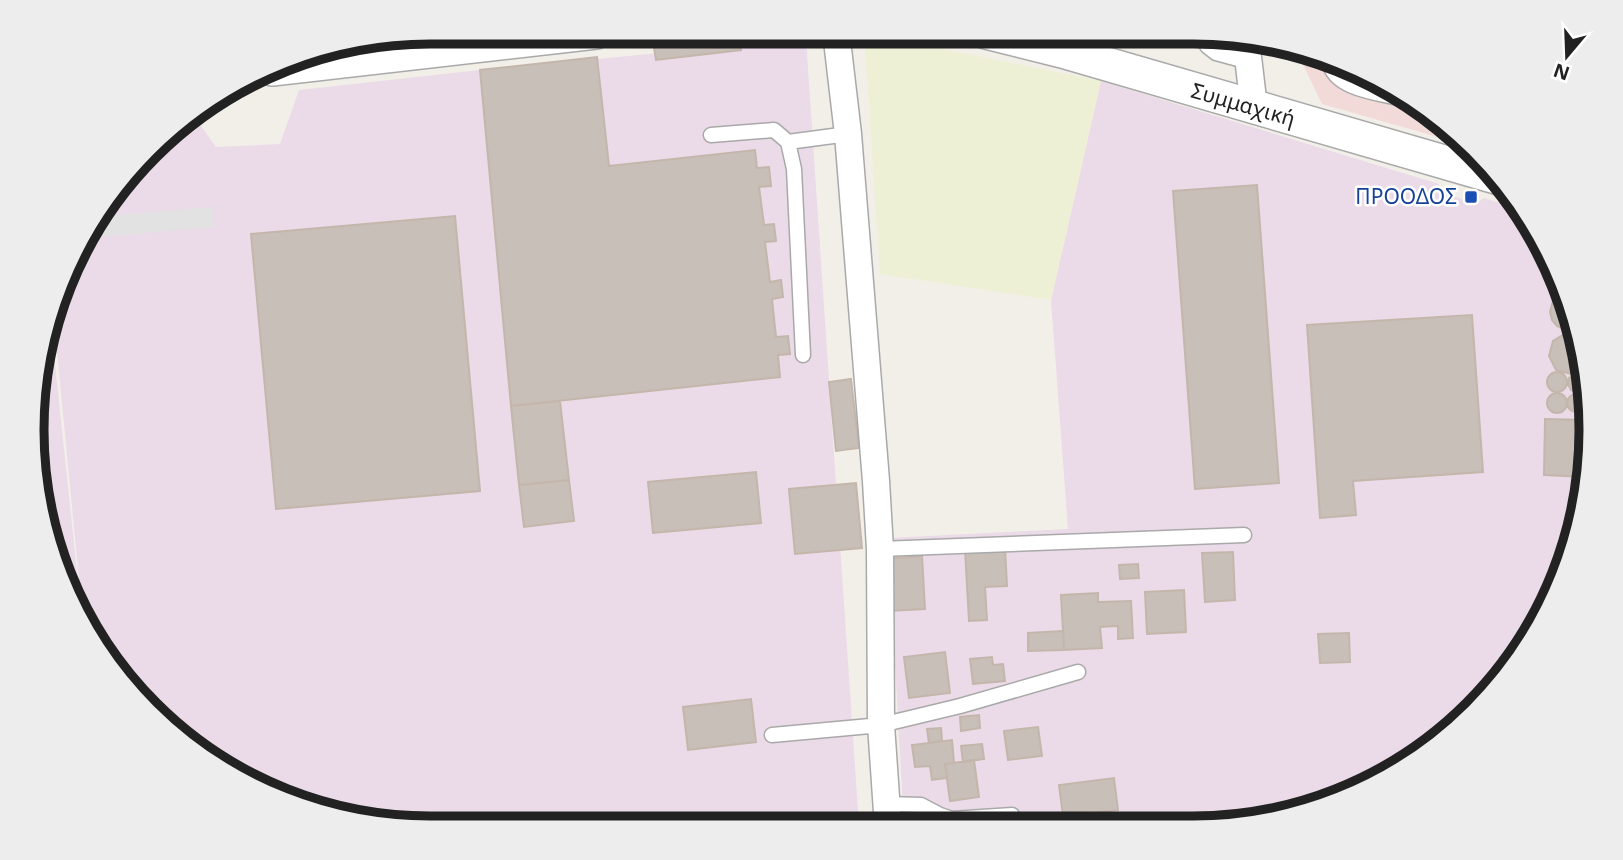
<svg xmlns="http://www.w3.org/2000/svg" width="1623" height="860" font-family="'Noto Sans',sans-serif">
<style>
.commercial{fill:#f2dad9}
.industrial{fill:#ebdbe8}
.farmland{fill:#eef0d5}
.parking{fill:#e2e2e2}
.building{fill:#c7bfb8;stroke:#c4b6ab;stroke-width:2}
.lines{fill:none;stroke-linecap:round;stroke-linejoin:round}
.service-casing{stroke:#a9a9a9;stroke-width:17}
.minor-casing{stroke:#a9a9a9;stroke-width:29}
.tertiary-casing{stroke:#a9a9a9;stroke-width:36}
.service{stroke:#fff;stroke-width:14}
.minor{stroke:#fff;stroke-width:26}
.tertiary{stroke:#fff;stroke-width:33}
.transit-dot{fill:#1a4fb4;stroke:#fff;stroke-width:2.5}
.labels{text-anchor:middle;stroke-width:5;stroke-linejoin:round;paint-order:stroke}
.street-label{font-size:21px;fill:#222;stroke:#fff}
.transit-label{font-size:21px;fill:#164399;stroke:#fff;text-anchor:end}
.rim{fill:none;stroke:#222;stroke-width:9}
</style>
<rect width="100%" height="100%" fill="#f2efe9"/>
<path class="commercial" d="M1298 54 1370 73 1462 144 1322 104Z"/>
<path class="industrial" d="M806 39 859 826 404 828 253 787 148 711 83 621 53 310 98 209 187 114 191 112 216 147 280 144 299 90 470 71Z
M1101 81 1439 184 1442 192 1475 204 1484 198 1516 208 1570 302 1591 456 1550 607 1493 692 1435 746 1345 798 1245 825 904 826 888 538 1068 529 1051 300Z
M50 317 82 619 72 606 32 456 45 327Z"/>
<path class="farmland" d="M864 33 1101 81 1051 300 880 274Z"/>
<path class="parking" d="M213 207 214 227 85 238 95 217Z"/>
<path class="building" d="M739 32 741 50 656 60 653 42Z
M597 57 609 166 755 150 757 168 769 167 771 186 759 187 764 225 774 224 776 241 765 242 770 282 781 280 783 297 772 299 776 337 788 336 790 354 778 355 780 377 511 406 480 70Z
M1257 185 1279 483 1195 489 1173 191Z
M455 216 480 491 276 509 251 234Z
M1564 291 1570 302 1574 331H1571V333L1575 334 1580 372 1571 374 1556 370 1549 356 1553 341 1566 333V330L1557 326 1552 320 1550 312 1554 297Z
M1472 315 1483 472 1353 481 1356 515 1320 518 1307 325Z
M1547 382a10 10 0 1 1 20 0a10 10 0 1 1-20 0Z
M1580 373 1582 392H1576L1571 390 1568 384 1569 378Z
M851 379 859 448 836 451 829 382Z
M1547 403a10 10 0 1 1 20 0a10 10 0 1 1-20 0Z
M1567 403a9 9 0 1 1 18 0a9 9 0 1 1-18 0Z
M560 401 569 480 519 485 511 406Z
M1545 419 1586 420 1584 477 1544 475Z
M756 472 761 523 653 533 648 482Z
M569 480 574 521 524 527 519 485Z
M856 483 862 548 795 554 789 489Z
M1005 548 1007 586 985 587 987 620 969 621 965 550Z
M1233 552 1235 600 1205 602 1202 553Z
M922 556 925 609 888 611 885 559Z
M1138 564 1139 578 1120 579 1119 565Z
M1184 590 1186 632 1147 634 1145 592Z
M1098 593V602L1131 601 1133 638 1118 639V626L1100 627 1102 648 1064 650 1061 595Z
M1063 631 1064 650 1028 651V633Z
M1349 633 1350 662 1320 663 1318 634Z
M945 652 950 693 909 698 904 657Z
M992 657 993 665 1003 664 1005 681 973 684 970 659Z
M751 699 756 742 688 750 683 707Z
M979 715 980 728 961 731 960 717Z
M1038 727 1042 756 1008 760 1004 731Z
M941 728 942 741 929 743 927 729Z
M952 740 954 763 945 764 947 778 932 780 930 766 915 767 912 745Z
M982 744 984 759 963 762 961 746Z
M974 760 979 797 950 801 945 764Z
M1114 778 1118 810 1063 816 1059 785Z
M1203 816 1204 825H1160L1159 821Z
M837 818 838 826H797L796 823Z"/>
<g class="lines">
<g class="service-casing">
<path id="service" d="M1204 32 1207 46 1216 53 1249 62
M1329 62C1335 90 1379 93 1403 99
M711 135 774 130 788 142 794 169 803 355
M788 142 848 134
M880 549 1244 535
M772 735 881 725 960 706 1078 672
M887 804 921 805 940 815 952 819 1012 815"/>
</g>
<g class="minor-casing">
<path id="minor" d="M836 32 848 134 876 481 880 549 881 725 888 826
M1246 40 1254 108"/>
</g>
<g class="tertiary-casing">
<path id="tertiary" d="M986 32 1062 51 1499 178
M272 69 596 32"/>
</g>
<use href="#service" class="service"/>
<use href="#minor" class="minor"/>
<use href="#tertiary" class="tertiary"/>
</g>
<rect class="transit-dot" x="1464" y="190" width="14" height="14" rx="3.5"/>
<g class="labels">
<g class="street-label">
<text transform="translate(1243 105) rotate(16)" y="7">Συμμαχική</text>
</g>
<g class="transit-label">
<text x="1457" y="204">ΠΡΟΟΔΟΣ</text>
</g>
</g>
<path d="M0 0H1623V860H0ZM430 44H1193A386 386 0 0 1 1579 430V430A386 386 0 0 1 1193 816H430A386 386 0 0 1 44 430V430A386 386 0 0 1 430 44Z" fill="#ededed" fill-rule="evenodd"/>
<path class="rim" d="M430 44H1193A386 386 0 0 1 1579 430V430A386 386 0 0 1 1193 816H430A386 386 0 0 1 44 430V430A386 386 0 0 1 430 44Z"/>
<g transform="translate(1567 56) rotate(199)" stroke="#ffffff" stroke-width="5" paint-order="stroke">
<path d="M0-5L12 26L0 18L-12 26Z" fill="#222222"/>
<text y="-10" font-size="19" font-weight="bold" text-anchor="middle" fill="#222222">N</text>
</g>
</svg>
